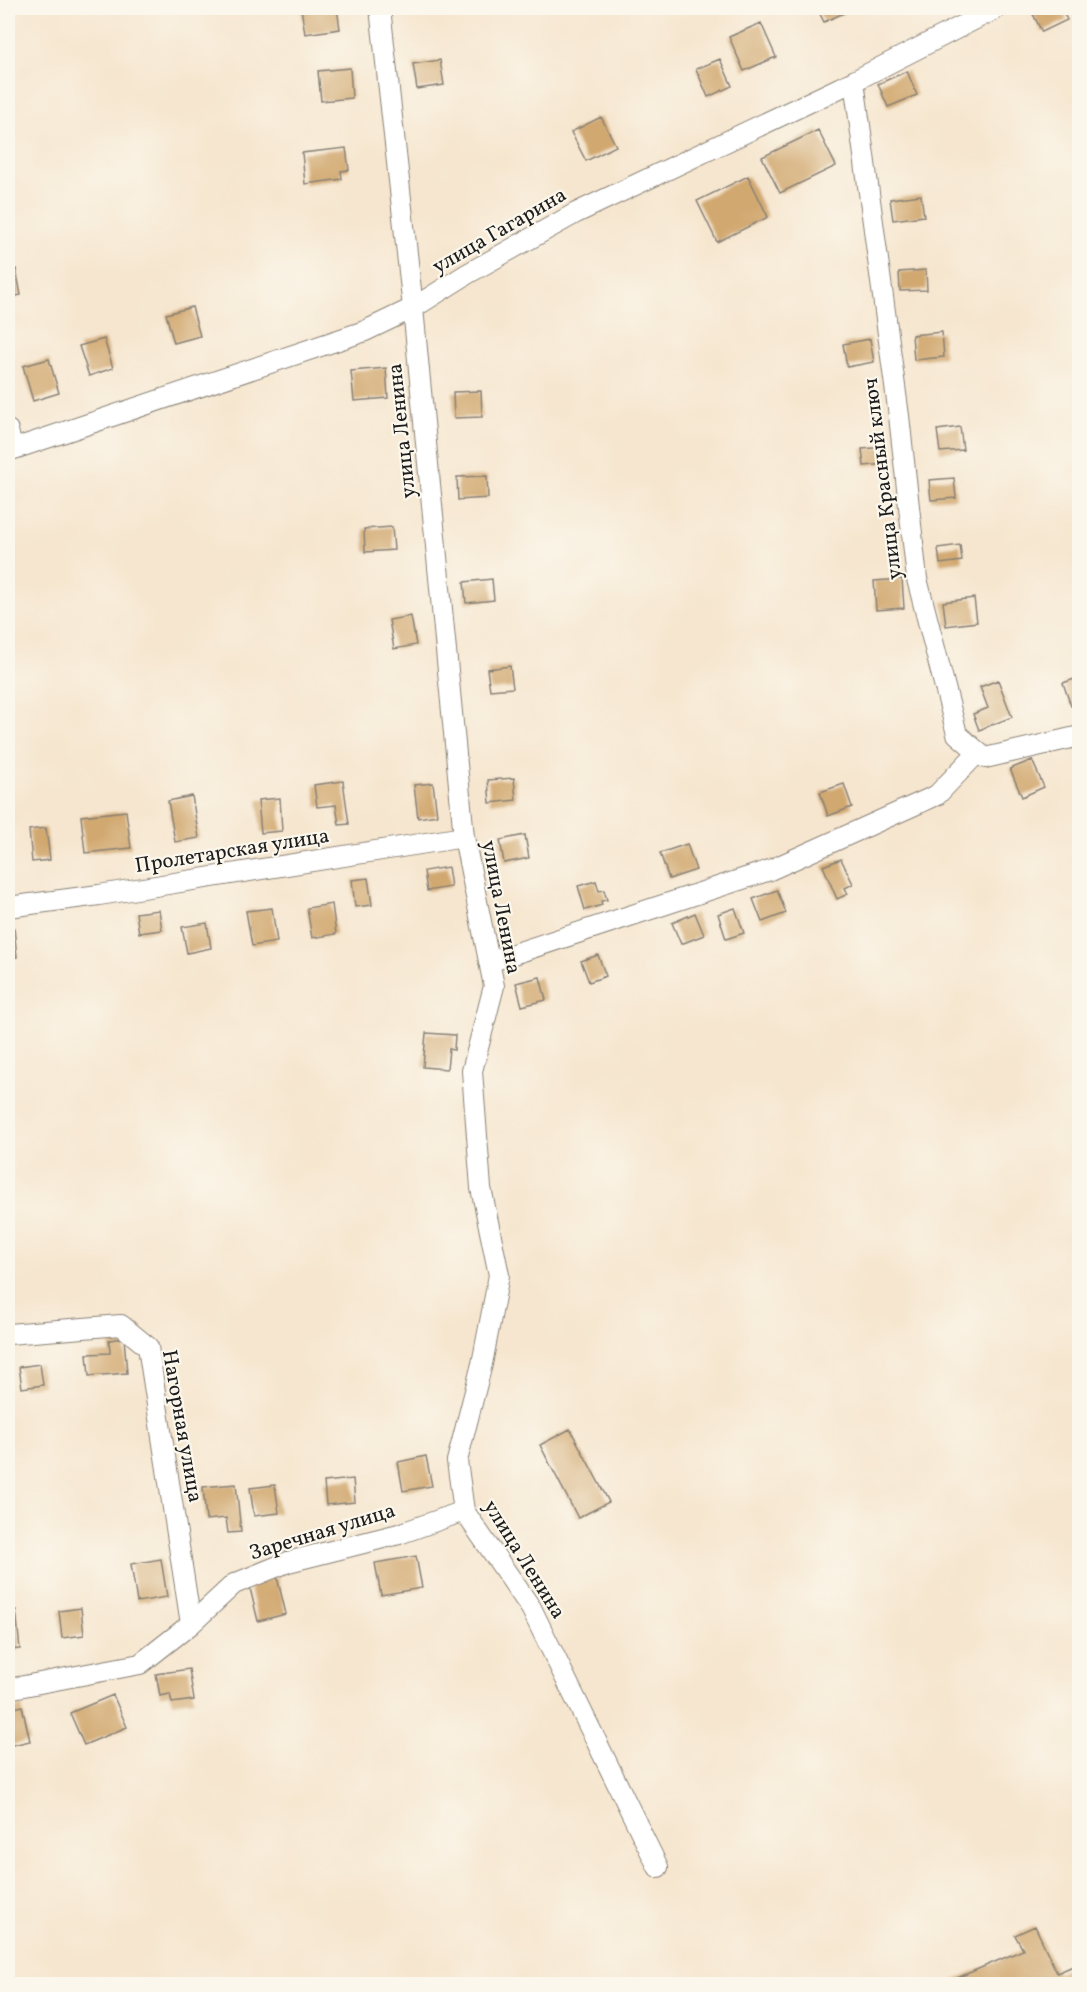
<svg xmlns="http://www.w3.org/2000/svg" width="1087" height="1992" font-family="Vollkorn,serif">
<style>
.building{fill:#d1a86f}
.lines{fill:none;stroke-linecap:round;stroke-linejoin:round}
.street-casing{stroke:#898176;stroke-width:22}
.street{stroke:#fff;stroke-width:20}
.labels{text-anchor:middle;stroke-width:4.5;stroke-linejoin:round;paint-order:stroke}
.street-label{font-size:21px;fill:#1c1c1c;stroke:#fbf7ec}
</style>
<rect width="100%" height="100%" fill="#fbf7ec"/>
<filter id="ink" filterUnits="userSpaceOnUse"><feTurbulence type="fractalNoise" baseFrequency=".0167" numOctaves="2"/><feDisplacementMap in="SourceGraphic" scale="12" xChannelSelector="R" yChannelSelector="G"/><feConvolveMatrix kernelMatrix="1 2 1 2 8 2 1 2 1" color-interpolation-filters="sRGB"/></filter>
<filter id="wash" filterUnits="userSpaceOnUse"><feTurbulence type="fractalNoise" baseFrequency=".008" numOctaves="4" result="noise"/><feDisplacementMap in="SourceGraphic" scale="24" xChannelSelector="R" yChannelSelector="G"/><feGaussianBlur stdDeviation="1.35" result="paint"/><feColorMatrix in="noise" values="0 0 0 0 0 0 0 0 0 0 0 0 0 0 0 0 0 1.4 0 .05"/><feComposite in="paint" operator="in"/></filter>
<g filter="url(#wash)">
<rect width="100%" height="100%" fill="#f6e6cf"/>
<g id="blocks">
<path class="building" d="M301 8H337L340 29 305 34Z
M817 8H847L848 11 824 22Z
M1041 8H1061L1067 20 1042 32 1032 12Z
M761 23 776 57 744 71 729 37Z
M720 59 732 86 708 97 696 69Z
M440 60 444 85 417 89 413 64Z
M350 68 352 98 321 101 318 71Z
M907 71 917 95 888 107 878 84Z
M601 117 616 146 586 161 571 132Z
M818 130 836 166 780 193 762 157Z
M346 148 349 170 341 171 342 179 305 184 302 153Z
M748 176 768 217 717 242 697 201Z
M921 195 924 216 893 220 890 199Z
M16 269 21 295 8 298V271Z
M926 270 927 290 900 291 899 272Z
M192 307 200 336 174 343 166 314Z
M942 332 944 357 914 360 912 335Z
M104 339 113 368 89 376 79 346Z
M870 339 874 362 847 367 843 344Z
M49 359 59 393 33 401 23 366Z
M386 368 388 398 354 401 351 371Z
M481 391 482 417 454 418 453 392Z
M960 427 963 450 940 452 937 430Z
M885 447 886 464 864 466 862 449Z
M487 476 488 498 458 500 457 477Z
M954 478 956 498 931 500 929 480Z
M392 527 394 550 365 552 364 529Z
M960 545 962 561 940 564 938 548Z
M492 579 494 600 466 603 464 582Z
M902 579 904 608 876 610 874 581Z
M974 598 977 622 946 626 943 602Z
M411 616 416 645 394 649 389 620Z
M510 666 513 688 490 690 487 669Z
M1080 677V703L1071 706 1063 683Z
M998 680 1012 717 979 730 973 714 988 708 980 687Z
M1032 760 1044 787 1022 797 1010 769Z
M514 778 516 800 490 803 488 780Z
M343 781 349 824 339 825 336 805 317 807 314 785Z
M433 783 437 815 418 818 414 785Z
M844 784 852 807 828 816 820 792Z
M192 796 199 838 175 842 168 801Z
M280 798 282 831 261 833 258 800Z
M126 811 131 848 85 853 81 816Z
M46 828 50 860 32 862 29 830Z
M525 835 529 858 504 863 500 840Z
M687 844 696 870 669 879 660 853Z
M841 859 853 884 845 888 848 894 837 899 823 866Z
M448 867 451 887 427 891 424 871Z
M368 878 372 905 355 907 352 880Z
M596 881 599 891 604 890 607 900 601 901 602 905 585 910 578 886Z
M777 890 786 913 762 922 753 899Z
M332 904 336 934 312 938 307 908Z
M272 908 277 942 252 946 246 911Z
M735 908 744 933 726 939 718 914Z
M159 910 162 930 139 933 136 913Z
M695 913 704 935 681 944 672 923Z
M207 923 211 948 187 953 182 927Z
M14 928 17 957 8 958V929Z
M598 955 606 976 589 982 581 961Z
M540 977 546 1000 522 1006 516 983Z
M426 1033 455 1035 454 1050 449 1049 447 1069 423 1067Z
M124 1338 127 1373 89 1376 87 1354 110 1353 109 1340Z
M40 1364 43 1385 22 1388 19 1367Z
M570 1429 609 1502 578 1518 540 1445Z
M426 1456 432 1486 403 1491 398 1462Z
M353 1479 355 1502 326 1505 324 1482Z
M236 1484 241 1532 228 1533 226 1518 206 1520 203 1487Z
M275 1485 279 1513 254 1516 250 1488Z
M416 1556 422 1588 381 1595 375 1563Z
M161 1559 167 1597 137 1602 131 1564Z
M277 1577 286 1614 258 1621 249 1584Z
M81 1608 84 1635 62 1638 59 1611Z
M16 1610 20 1649 8 1650V1611Z
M189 1669 194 1700 172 1703 170 1694 160 1696 156 1674Z
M113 1695 127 1727 84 1745 70 1713Z
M22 1706 30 1741 8 1746V1710Z
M1035 1926 1057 1973 1080 1963V1984H943L1023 1950 1015 1935Z"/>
</g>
</g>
<g filter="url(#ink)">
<use href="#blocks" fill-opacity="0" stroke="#898176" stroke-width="1.5"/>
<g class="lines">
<g class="street-casing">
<path id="street" d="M380 8 413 308 464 837 494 986 472 1071 481 1188 499 1275 482 1364 457 1461 464 1511 531 1608 658 1867
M854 81 899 416 917 579 957 734 985 758 1080 736
M8 430 12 449
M8 451 365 331 413 308 467 274 576 213 854 81 997 8
M8 907 99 895 464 837
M489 962 770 870 937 795 978 752
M8 1334 121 1325 148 1347 191 1624
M8 1689 140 1664 191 1624 234 1584 288 1562 399 1534 464 1511"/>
</g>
<use href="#street" class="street"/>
</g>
</g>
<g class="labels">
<g class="street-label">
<text transform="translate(499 230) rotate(-30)" y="7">улица Гагарина</text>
<text transform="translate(401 431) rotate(-96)" y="7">улица Ленина</text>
<text transform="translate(882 479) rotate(-97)" y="7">улица Красный ключ</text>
<text transform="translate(232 850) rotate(-9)" y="7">Пролетарская улица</text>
<text transform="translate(502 907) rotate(79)" y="7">улица Ленина</text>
<text transform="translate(183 1426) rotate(80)" y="7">Нагорная улица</text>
<text transform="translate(322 1531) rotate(-17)" y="7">Заречная улица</text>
<text transform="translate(525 1559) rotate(58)" y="7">улица Ленина</text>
</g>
</g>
<rect width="1087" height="1992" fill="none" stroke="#fbf7ec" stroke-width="30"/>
</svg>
